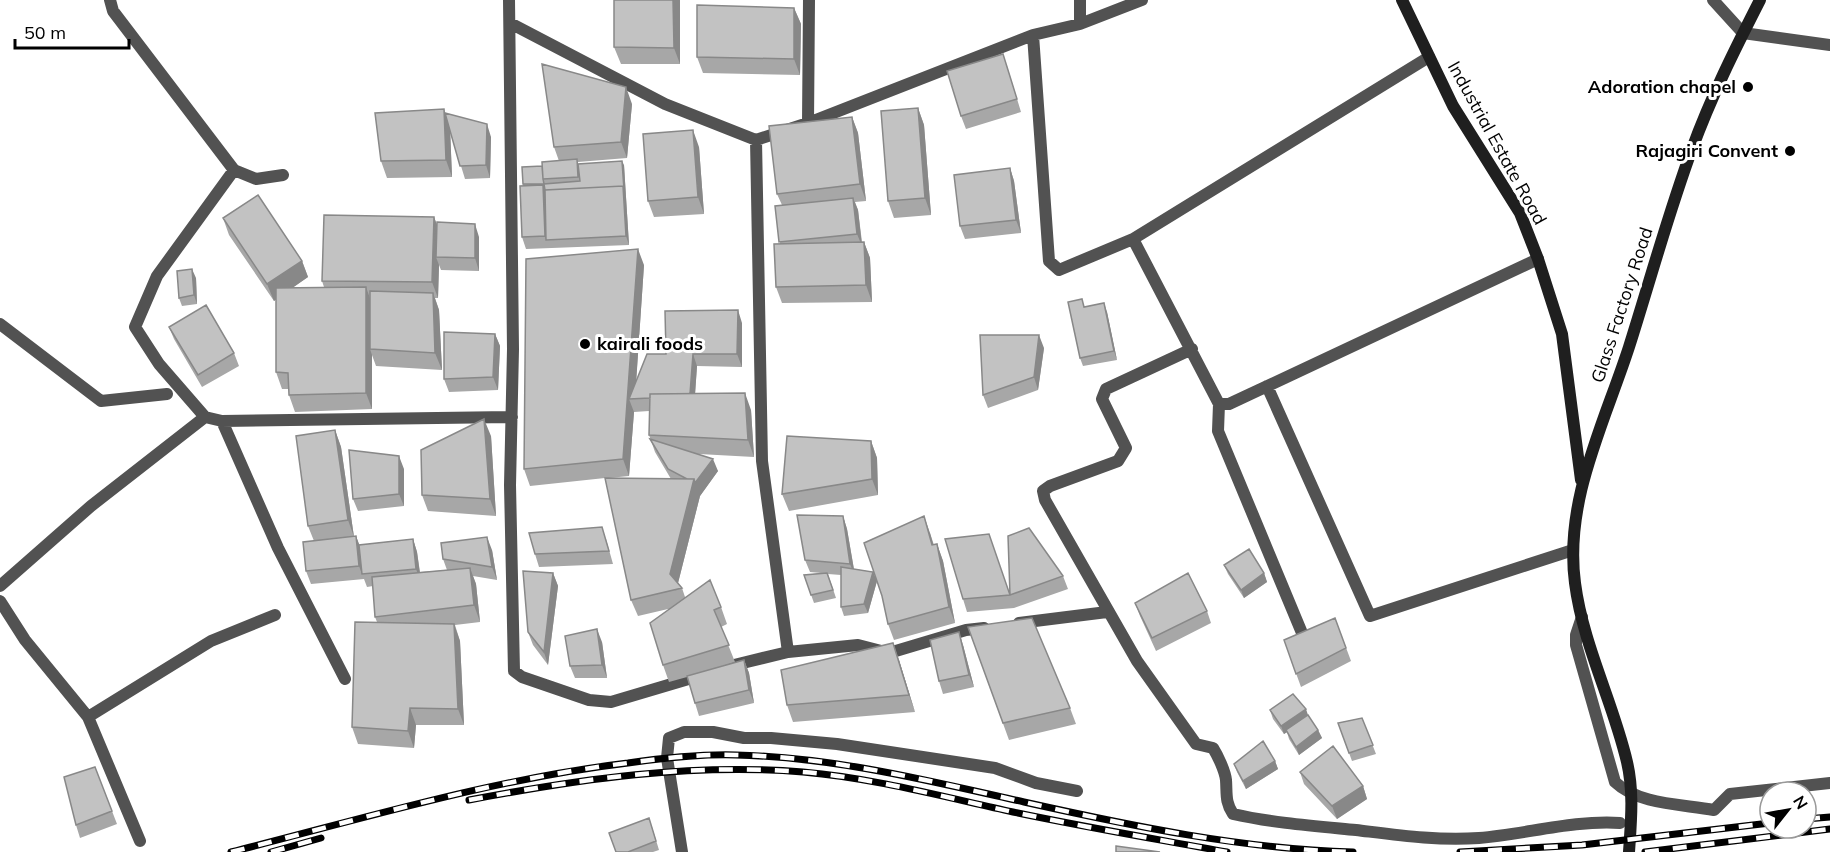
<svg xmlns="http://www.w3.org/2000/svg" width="1830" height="852" font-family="Mulish,sans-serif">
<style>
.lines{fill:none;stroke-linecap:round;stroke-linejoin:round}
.street{stroke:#525252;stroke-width:12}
.secondary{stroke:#1f1f1f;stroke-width:12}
.rail-casing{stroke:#000;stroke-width:7}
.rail{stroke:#fff;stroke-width:4.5;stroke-dasharray:14;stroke-linecap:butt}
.wall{fill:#a7a7a7;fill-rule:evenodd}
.shaded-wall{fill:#888}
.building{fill:#c2c2c2;stroke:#888;stroke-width:1.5}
.poi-dot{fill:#000;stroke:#fff;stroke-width:2}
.labels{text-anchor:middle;stroke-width:6;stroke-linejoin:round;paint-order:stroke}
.poi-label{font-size:18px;font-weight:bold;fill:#000;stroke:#fff;text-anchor:end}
.street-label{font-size:18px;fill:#000;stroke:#fff}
</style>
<rect width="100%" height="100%" fill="#fff"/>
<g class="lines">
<path class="street" d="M110 0 113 11 234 170 256 179 283 175
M509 0 513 349 510 485 514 671 522 677 589 700 611 702 702 675
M1080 0V24
M1713 0 1743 33 1830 45
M510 23 665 104 756 140 808 123 1033 35
M1429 57 1133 239 1219 404H1229L1538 259
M808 123 809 0
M756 140 762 461 788 652
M1133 239 1059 270 1049 261 1033 35 1080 24 1142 0
M0 324 101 401 167 394
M1192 349 1106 389 1102 399 1126 448 1118 461 1050 486 1043 491 1045 500 1137 661 1196 744 1213 748C1218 756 1225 771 1226 780 1227 794 1225 802 1233 814 1273 823 1314 826 1356 830 1397 835 1437 841 1479 838 1527 834 1573 820 1620 823
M1267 386 1370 616 1573 550
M1219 404 1218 431 1302 633
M205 417 159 364 135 327 157 276 234 170
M222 421 278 548 345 679
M0 586 91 506 205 417 222 421 512 417
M0 601 25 640 88 717 140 841
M1582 617 1576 635V645L1615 782C1639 805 1682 804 1714 810L1730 794 1830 783
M1019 623 1107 612
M730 666 788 652 858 645 889 653 966 630 984 628
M88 717 211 641 275 615
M682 852 667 758 669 738 684 732H713L744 738H771L837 744 995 768 1036 783 1077 791"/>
<path class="secondary" d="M1402 0 1453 106 1520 213 1538 259 1562 334 1581 480
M1629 852C1631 822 1634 792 1627 762 1613 702 1583 645 1575 583 1564 501 1604 424 1629 347 1650 281 1668 214 1692 149 1711 97 1735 49 1760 0"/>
<g class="rail-casing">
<path id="rail" d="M469 800C580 779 690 763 803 772 874 778 944 797 1013 812 1084 827 1156 839 1227 852
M1806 819 1830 817
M231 852C362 819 493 779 628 763 663 758 700 754 736 755 834 757 930 781 1024 802 1132 826 1243 849 1353 852
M271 852 321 838
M1460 852 1582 845 1770 823
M1645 852 1830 829"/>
</g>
<use href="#rail" class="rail"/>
</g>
<path class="wall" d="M614 0H680V64H621L614 47Z
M794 8 801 24 800 75 703 73 697 57Z
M1007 66 1021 112 966 129 961 116Z
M632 104 627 158 578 162V164L624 165 629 245 526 249 522 237 523 184 542 166 559 161 554 147Z
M918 108 924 125 931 215 894 218 888 201Z
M445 113 491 137 490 178 465 179 450 130 452 177 387 178 381 161Z
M852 117 858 133 866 201 855 202 858 210 862 242H864L870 258 872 302 782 303 776 287 780 244 782 205 777 194Z
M699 147 704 214 654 217 648 201Z
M1010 168 1014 181 1021 233 965 239 960 226Z
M434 217 437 225 479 237V271L441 270 439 265 438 298H435L439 310 442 370 376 366 372 355V409L295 412 289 395V389H282L276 372V299L274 301 229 235 223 218 302 261 308 277 293 287H324L322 281Z
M644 265 636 382 666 354 742 323V367L697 366 695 394 751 410 754 457 699 454 718 471 700 496 678 583 682 588 685 597 721 607 727 624 721 627 735 662 716 668 744 660 749 673 754 703 699 716 687 677 669 682 663 665 668 609 638 616 631 600 605 478 530 486 524 469ZM649 411V435L655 452 671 479 609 478 629 476 634 412Z
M196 278 197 304 182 306 179 298Z
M1085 307 1107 312 1117 360 1083 366 1080 358Z
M169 327 234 353 239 366 202 387 174 339Z
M495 334 500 346 498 390 449 392 444 379Z
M1044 348 1038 390 988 408 983 395Z
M335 430 341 447 354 537 356 536 359 545 413 539 417 552 420 572 447 570 443 559 492 550 497 580 473 576 476 584 480 622 455 625 460 641 464 725H416L414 748 358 744 352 727 377 622 375 617 373 586 367 587 364 579 311 584 306 571 314 541 308 526Z
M491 436 496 516 428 511 422 495Z
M871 441 877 458 878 495 789 511 782 494Z
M404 469V506L358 511 353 499Z
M843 516 847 529 854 569 873 572 877 581 868 613 844 616 841 607V575L828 574 836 598 814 603 804 575 821 573 810 572 805 560Z
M930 533 934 545 937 544 943 561 955 623 894 640 888 624Z
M606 539 613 564 539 567 535 554Z
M1224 565 1264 573 1267 582 1244 598 1228 574Z
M553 573 558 586 548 665 533 645 528 632Z
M1063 576 1068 589 1014 608 967 612 963 599 1010 594Z
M1135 603 1207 611 1211 623 1156 651 1140 616Z
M1335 618 1351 661 1301 687 1284 640Z
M968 627 1070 708 1076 724 1009 740Z
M602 642 607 678H575L570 666Z
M963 645 974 687 943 694 939 681Z
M899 660 915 712 793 722 787 705Z
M1270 710 1318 730 1322 738 1299 755 1289 739 1287 732 1284 734 1273 719Z
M1362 718 1376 754 1352 761 1338 723Z
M1275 761 1278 769 1246 789 1237 772 1234 764Z
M95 767 117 824 80 838 76 825Z
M1300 772 1363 786 1367 799 1337 819 1304 784Z
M652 827 659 850 653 852H616Z"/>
<path class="shaded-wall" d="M673 0H680V64L674 48Z
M794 8 801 24 800 75 794 59Z
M626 87 632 104 627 158 621 142Z
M918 108 924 125 931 215 925 198Z
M444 109 450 126 452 177 446 160Z
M852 117 858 133 866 201 860 184Z
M487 124 491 137 490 178 486 165Z
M693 130 699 147 704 214 698 197Z
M622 161 624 165 629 245 626 236Z
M1010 168 1014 181 1021 233 1016 220Z
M543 185 548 198 546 240 545 236Z
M853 198 858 210 862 246 857 234Z
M434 217 440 233 436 257 439 265 438 298 432 282Z
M475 224 479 237V271L475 258Z
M864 242 870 258 872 302 866 285Z
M638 249 644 265 635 399H629L634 412 629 476 623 459Z
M302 261 308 277 274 301 267 284Z
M192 269 196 278 197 304 194 295Z
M366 287 372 304 370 349 372 355V409L366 393Z
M433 293 439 310 442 370 435 353Z
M1104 303 1107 312 1117 360 1114 351Z
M738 310 742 323V367L737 354Z
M495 334 500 346 498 390 493 377Z
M1039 335 1044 348 1038 390 1034 377Z
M693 354 697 366 694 409 690 397Z
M745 393 751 410 754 457 748 440Z
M484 419 491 436 496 516 490 499Z
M335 430 341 447 354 537 348 520Z
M871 441 877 458 878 495 872 479Z
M399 456 404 469V506L399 494Z
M713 459 718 471 700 496 676 591 670 574 694 479Z
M843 516 847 529 855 576 850 564Z
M924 516 930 533 938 562 932 545Z
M356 536 361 549 362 574 359 566Z
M487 537 492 550 497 580 492 567Z
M413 539 417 552 421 582 416 569Z
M937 544 943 561 955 623 949 607Z
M470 568 476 584 480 622 474 605Z
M873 572 877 581 868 613 864 604Z
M553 573 558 586 548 665 544 652Z
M1264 573 1267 582 1244 598 1241 590Z
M454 624 460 641 464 725 458 709Z
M597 629 602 642 607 678 602 665Z
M959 632 963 645 974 687 969 675Z
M893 643 899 660 915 712 909 695Z
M744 660 749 673 754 703 749 690Z
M410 708 416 725 414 748 408 731Z
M1306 709 1309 718 1284 734 1281 726Z
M1318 730 1322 738 1299 755 1296 747Z
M1275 761 1278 769 1246 789 1243 781Z
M1363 786 1367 799 1337 819 1332 806Z"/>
<path class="building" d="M614 0H673L674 48 614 47Z
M697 5 794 8V59L697 57Z
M1003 54 1017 99 961 116 947 71Z
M542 64 626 87 621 142 554 147Z
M918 108 925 198 888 201 881 111Z
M444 109 446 160 381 161 375 113Z
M445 113 487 124 486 165 460 166Z
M852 117 860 184 777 194 769 126Z
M693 130 698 197 648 201 643 134Z
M577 159 578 177 543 179 542 162Z
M622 161 624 190 623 186 545 190 544 184 580 181 578 164Z
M542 166 543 179 544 184H523L522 167Z
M1010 168 1016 220 960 226 954 175Z
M543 185 545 236 522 237 520 186Z
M623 186 626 236 546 240 545 190Z
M258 195 302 261 267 284 223 218Z
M853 198 857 234 779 242 775 206Z
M324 215 434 217 432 282 322 281Z
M437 222 475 224V258L436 257Z
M864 242 866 285 776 287 774 244Z
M638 249 623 459 524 469 526 259Z
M192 269 194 295 179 298 177 271Z
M366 287V393L289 395 288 373 276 372V288Z
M370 291 433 293 435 353 370 349Z
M1082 299 1084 307 1104 303 1114 351 1080 358 1068 302Z
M206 305 234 353 198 375 169 327Z
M738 310 737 354H693L690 394H650V398L629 399 647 354H666L665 311Z
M444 332 495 334 493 377 444 379Z
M980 335H1039L1034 377 983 395Z
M745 393 748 440 649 435 650 394Z
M484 419 490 499 422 495 421 450Z
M335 430 348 520 308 526 296 436Z
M787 436 871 441 872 479 782 494Z
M650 439 713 459 695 483 694 479H687L668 469Z
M349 450 399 456V494L353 499Z
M605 478 694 479 670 574 682 588 631 600Z
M797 515 843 516 850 564 805 560Z
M924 516 932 545 937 544 949 607 888 624 882 596 864 543Z
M602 527 609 551 535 554 529 533Z
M1029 528 1063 576 1010 595 1008 536Z
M989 534 1010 595 963 599 945 539Z
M356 536 359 566 306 571 303 542Z
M487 537 492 567 443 559 441 543Z
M413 539 416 569 362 574 359 545Z
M1249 549 1264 573 1241 590 1224 565Z
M841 567 873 572 864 604 841 607Z
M470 568 474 605 375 617 372 577Z
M523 571 553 573 544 652 528 632Z
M827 573 833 590 811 595 804 575Z
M1188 573 1207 611 1152 638 1135 603Z
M710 580 721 607 714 610 729 645 663 665 650 623Z
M1032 618 1070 708 1003 723 968 627Z
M1335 618 1346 648 1296 674 1284 640Z
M355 622 454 624 458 709 410 708 408 731 352 727Z
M597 629 602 665 570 666 565 636Z
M959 632 969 675 939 681 930 640Z
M893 643 909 695 787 705 781 670Z
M744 660 749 690 695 703 687 676Z
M1293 694 1306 709 1281 726 1270 710Z
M1308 715 1318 730 1296 747 1286 730Z
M1362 718 1373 745 1349 753 1338 723Z
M1263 741 1275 761 1243 781 1234 764Z
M1333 746 1363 786 1332 806 1300 772Z
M95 767 112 811 76 825 64 777Z
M649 818 656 841 628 852H616L609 833Z
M1116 846 1160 852H1116Z"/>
<g class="poi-dot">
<circle cx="1748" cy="87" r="6"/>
<circle cx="1790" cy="151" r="6"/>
<circle cx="585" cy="344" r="6"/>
</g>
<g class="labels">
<g class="poi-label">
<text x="1736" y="93">Adoration chapel</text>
<text x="1778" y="157">Rajagiri Convent</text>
<text x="597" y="350" text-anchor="start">kairali foods</text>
</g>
<g class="street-label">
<text transform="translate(1497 143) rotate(61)" y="6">Industrial Estate Road</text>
<text transform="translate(1622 305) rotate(-72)" y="6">Glass Factory Road</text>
</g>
</g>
<g transform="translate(1788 810) rotate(59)"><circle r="28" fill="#ffffff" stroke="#999999" stroke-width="1.5"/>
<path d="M0-4.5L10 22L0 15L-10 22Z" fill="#000000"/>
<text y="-9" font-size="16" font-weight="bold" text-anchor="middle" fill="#000000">N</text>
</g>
<path d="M15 39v9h114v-9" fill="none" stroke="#000000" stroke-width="3"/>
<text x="24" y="39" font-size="18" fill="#000000" stroke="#ffffff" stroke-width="4.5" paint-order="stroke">50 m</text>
</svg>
